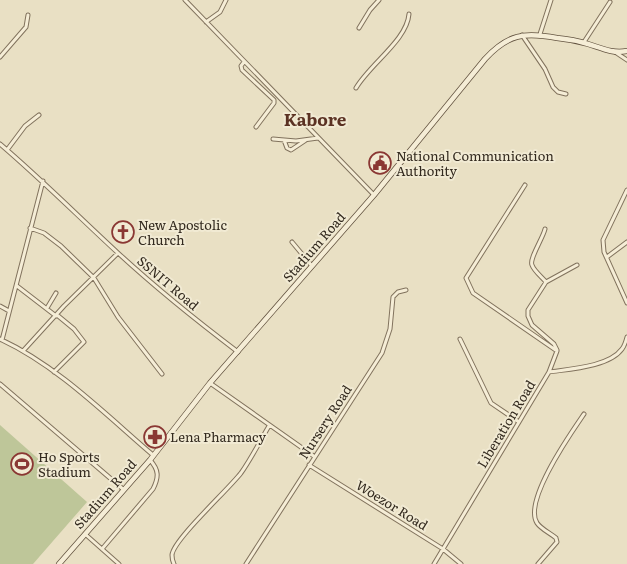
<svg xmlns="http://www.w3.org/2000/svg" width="627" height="564" font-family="Literata,serif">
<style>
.garden{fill:#bec699}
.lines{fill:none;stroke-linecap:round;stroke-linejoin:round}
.street-casing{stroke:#81725d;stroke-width:5}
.secondary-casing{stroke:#635340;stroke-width:6}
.street{stroke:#f5edd6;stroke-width:3}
.secondary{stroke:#f5edd6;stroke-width:4.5}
.labels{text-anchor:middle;stroke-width:4;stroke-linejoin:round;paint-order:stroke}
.poi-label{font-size:13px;fill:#332a1f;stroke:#f1ead3;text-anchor:start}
.street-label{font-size:13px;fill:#332a1f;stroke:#f1ead3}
.district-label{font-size:17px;font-weight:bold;fill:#5b3223;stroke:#f1ead3}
</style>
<rect width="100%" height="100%" fill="#e9e0c4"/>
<path class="garden" d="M0 425 87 502 33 564H0Z"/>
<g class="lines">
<g class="street-casing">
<path id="street" d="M185 0 374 195
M206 22 220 12 226 0
M359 28 370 10 379 0
M540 34 551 0
M522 35 545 69 553 87 558 92 566 94
M584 42 610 2
M615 52 627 60
M0 57 26 27 28 15
M244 62 241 66 242 70 274 100V103L256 127
M356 88C370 64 407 40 409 14
M273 139 296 141 318 138
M284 140 287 148 291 150 306 140
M0 144C41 179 79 217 118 253 156 288 197 321 238 352
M7 150 25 126 39 115
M525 185 466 278 473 293 557 351 549 372
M627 190 603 240 604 252 627 303
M30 228 44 233 61 246 94 278 118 317 162 374
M545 229C543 238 529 259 532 265 534 271 542 277 546 282
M292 242 312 266
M607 257 627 242
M17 286 56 316
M0 306 9 311
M47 308 56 293
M0 339C58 366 105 414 153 455
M460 339 491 403 519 422
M2 340 43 181
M557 350 554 344 532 325 528 316V310L546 282 577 265
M23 351 64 306 118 253
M54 372 84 342 74 329 57 315
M210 383 315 457
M0 384 124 490
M309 465 443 549 461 564
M85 534 119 564
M102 549 153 489C159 477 159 470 150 460
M174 564C173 562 172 558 172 555 173 540 228 490 241 473 251 459 260 441 269 426
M246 564 382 353 390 329 393 297 398 292 406 290
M434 564 549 372C569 369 609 367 622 349 625 345 626 341 627 337
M538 564 557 542 556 538C550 533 541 529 537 523 523 501 571 433 584 414"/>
</g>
<g class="secondary-casing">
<path id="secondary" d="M59 564 150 460 210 383 374 195 485 59C508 34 524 32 557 38 567 39 578 41 588 44 601 48 613 54 627 51"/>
</g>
<use href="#street" class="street"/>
<use href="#secondary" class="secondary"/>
</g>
<defs>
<g id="civic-ring" transform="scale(1.15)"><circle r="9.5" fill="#f1ead3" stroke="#8a3733" stroke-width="1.5"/><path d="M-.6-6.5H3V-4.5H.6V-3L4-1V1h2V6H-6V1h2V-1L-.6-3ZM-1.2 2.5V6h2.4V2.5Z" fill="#8a3733"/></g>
<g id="church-ring" transform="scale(1.15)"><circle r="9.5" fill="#f1ead3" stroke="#8a3733" stroke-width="1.5"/><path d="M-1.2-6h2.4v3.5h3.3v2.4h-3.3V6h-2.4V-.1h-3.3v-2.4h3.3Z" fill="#8a3733"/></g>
<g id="pharmacy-ring" transform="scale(1.15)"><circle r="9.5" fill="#f1ead3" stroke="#8a3733" stroke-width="1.5"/><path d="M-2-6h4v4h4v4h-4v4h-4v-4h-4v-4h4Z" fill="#8a3733"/></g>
<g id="stadium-ring" transform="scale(1.15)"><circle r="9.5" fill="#f1ead3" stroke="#8a3733" stroke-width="1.5"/><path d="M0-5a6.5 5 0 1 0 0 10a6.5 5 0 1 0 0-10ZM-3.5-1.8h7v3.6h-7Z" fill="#8a3733"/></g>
</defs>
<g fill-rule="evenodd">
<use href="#civic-ring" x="380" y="163"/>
<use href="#church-ring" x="123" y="232"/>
<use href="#pharmacy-ring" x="155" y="437"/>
<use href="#stadium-ring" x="22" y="464"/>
</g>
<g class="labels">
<g class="poi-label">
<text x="396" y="161">National Communication<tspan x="396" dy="15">Authority</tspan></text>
<text x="138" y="230">New Apostolic<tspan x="138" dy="15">Church</tspan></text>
<text x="170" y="442">Lena Pharmacy</text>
<text x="38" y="462">Ho Sports<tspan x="38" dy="15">Stadium</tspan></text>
</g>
<g class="street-label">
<text transform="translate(314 247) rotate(-49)" y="5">Stadium Road</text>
<text transform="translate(168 283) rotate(40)" y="5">SSNIT Road</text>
<text transform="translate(325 422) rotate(-57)" y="5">Nursery Road</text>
<text transform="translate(506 424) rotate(-59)" y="5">Liberation Road</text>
<text transform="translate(105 494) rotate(-49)" y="5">Stadium Road</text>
<text transform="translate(392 505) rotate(32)" y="5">Woezor Road</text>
</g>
<g class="district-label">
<text x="315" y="126">Kabore</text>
</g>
</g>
</svg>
